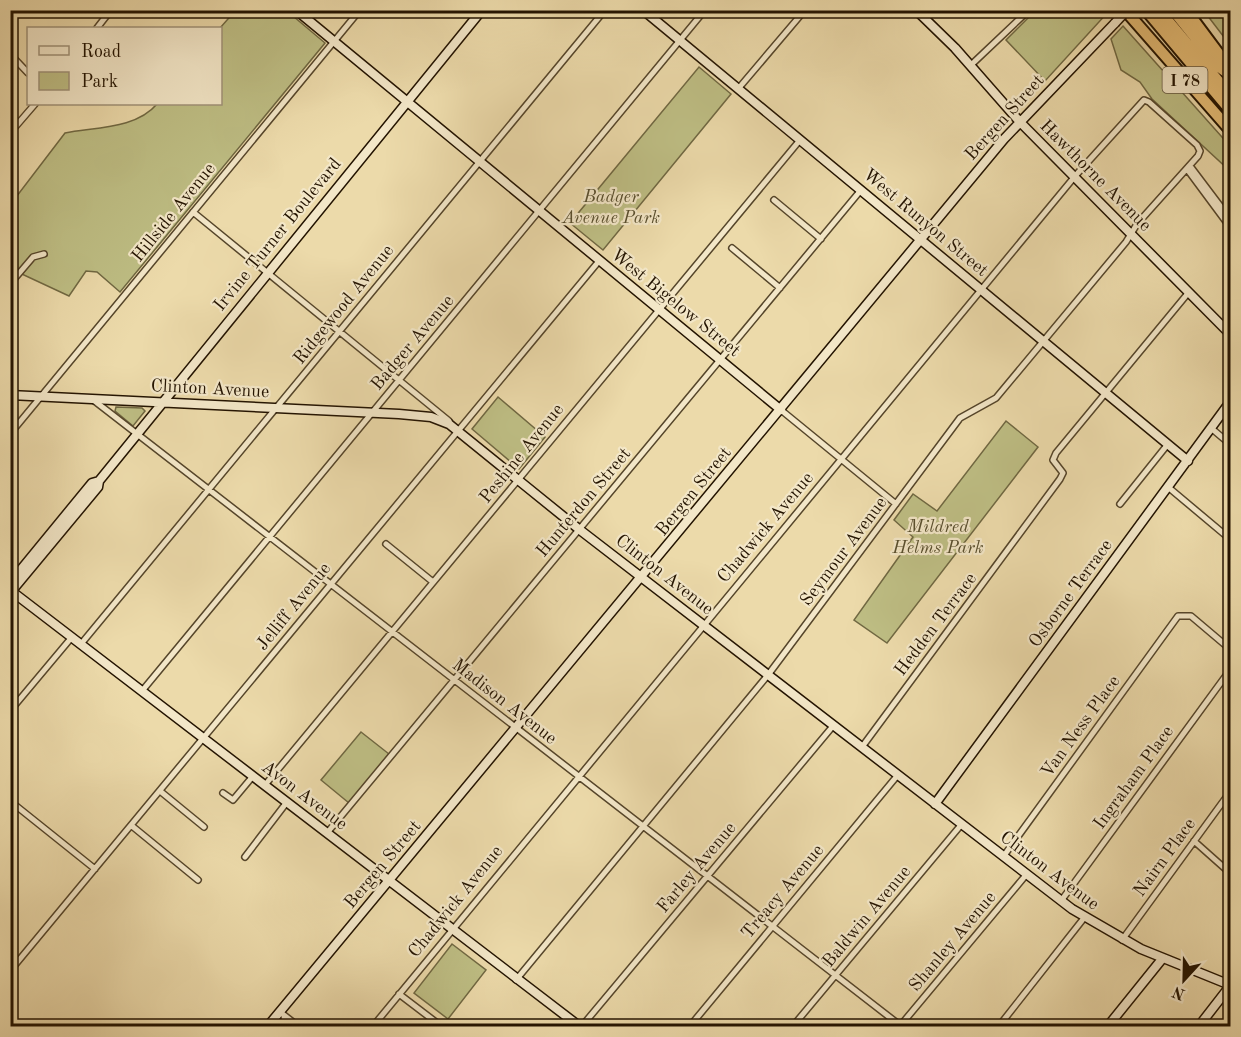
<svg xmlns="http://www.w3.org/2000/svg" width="1241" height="1037" font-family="'Old Standard TT',serif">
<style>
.green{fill:#bebe84;stroke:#706842;stroke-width:1.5}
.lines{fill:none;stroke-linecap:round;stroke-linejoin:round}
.street-casing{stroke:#55452a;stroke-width:8}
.secondary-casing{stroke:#231300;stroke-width:11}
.highway-casing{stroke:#231300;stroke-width:14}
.street{stroke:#f3e7c8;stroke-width:5}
.secondary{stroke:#f3e7c8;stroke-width:8}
.highway{stroke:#e6bd75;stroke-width:10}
.secondary-bridge-casing{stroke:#231300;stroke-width:11;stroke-linecap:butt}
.secondary-bridge{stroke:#f3e7c8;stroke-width:8}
.labels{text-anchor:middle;stroke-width:4.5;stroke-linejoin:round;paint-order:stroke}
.shield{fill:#f3e7c8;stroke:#61533c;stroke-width:1.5}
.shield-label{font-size:16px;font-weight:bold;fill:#231300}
.street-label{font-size:18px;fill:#231300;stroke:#f3e7c8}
.park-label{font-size:18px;font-style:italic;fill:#594f2e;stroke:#f3e7c8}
</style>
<rect width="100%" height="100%" fill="#ecdaaa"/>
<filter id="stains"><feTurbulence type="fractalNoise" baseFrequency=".00333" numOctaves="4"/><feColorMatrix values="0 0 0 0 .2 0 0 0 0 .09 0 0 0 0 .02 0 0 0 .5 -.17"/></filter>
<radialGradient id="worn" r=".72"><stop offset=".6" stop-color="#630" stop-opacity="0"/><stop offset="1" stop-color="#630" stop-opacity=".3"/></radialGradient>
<path class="green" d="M235 11H287L325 43 120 292 97 272 86 271 69 296 11 269 10 205 65 133C95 127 136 129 157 104H220V28Z
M1035 11 1109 10V11L1045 81 1006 40Z
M1204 11H1230V45Z
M1123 26 1230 146V171L1152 99 1140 82 1121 70 1111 39Z
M699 67 731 94 603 250 570 223Z
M498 397 545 437 519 469 472 429Z
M116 407 142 408 145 411 133 426 115 411Z
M1006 421 1038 447 887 643 854 620 913 537 894 520 913 494 937 511Z
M361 732 389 754 349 803 321 780Z
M452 944 486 970 448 1019 414 993Z"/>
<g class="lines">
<g class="street-casing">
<path id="street" d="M97 28 111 10
M10 54 28 73
M971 65 1029 10
M738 89 805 10
M10 133 35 104
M1190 166 1230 219
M1187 169 1230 227
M774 200 821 239
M193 212 449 421
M732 248 780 288
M10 284 33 257 44 254
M92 399 901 1026
M781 410 896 504
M1211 428 1230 444
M10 434 360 10
M1168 487 1230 539
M1120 504 1168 444
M386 544 433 582
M81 644 605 10
M142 691 705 10
M10 711 72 637
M862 747 1060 479 1063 473 1053 460 1056 453 1189 292
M265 785 800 140
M160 791 204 827
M223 793 233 800 253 776
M10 801 95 869
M132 826 198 880
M327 833 861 190
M1194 841 1230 873
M245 857 287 802
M1003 857 1178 616H1191L1230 649
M1061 901 1230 670
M1122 940 1230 792
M10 971 599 261
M399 994 441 1026
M280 1012 298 1026
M284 1016 285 1026
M10 1024 13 1026
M364 1026 374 1025 1076 175 1144 100 1149 102 1197 145 1200 151 1198 156 1137 224 1126 242 996 398 960 418 768 675 516 980
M582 1026 833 726
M690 1026 897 776
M793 1026 961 825
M900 1026 1026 875
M999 1026 1084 918"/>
</g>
<g class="secondary-casing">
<path id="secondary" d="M296 10 781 410
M643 10 1188 461
M916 10 955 48 1020 122 1230 334
M10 14 14 10
M10 395 399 414 431 417 449 424 580 530 1072 909 1141 949 1230 985
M10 583 92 483 99 481 482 10
M10 590 579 1026
M10 593 98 487 99 481
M935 804 1230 402
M268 1026 1004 139 1115 23
M1108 1026 1162 959
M1199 1026 1230 986"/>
</g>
<g class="highway-casing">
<path id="highway" d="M1125 10 1230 130
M1146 10 1230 110
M1159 10 1230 95
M1173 10 1219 67 1230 75
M1186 10 1230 69"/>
</g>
<use href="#street" class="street"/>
<use href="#secondary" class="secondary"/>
<use href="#highway" class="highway"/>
<g class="secondary-bridge-casing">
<path id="secondary-bridge" d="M1115 23 1127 10"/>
</g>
<use href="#secondary-bridge" class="secondary-bridge"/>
</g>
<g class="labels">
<rect class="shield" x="1162.5" y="67" width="45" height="26" rx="4.5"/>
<g class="shield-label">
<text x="1185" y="86">I 78</text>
</g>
<g class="street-label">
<text transform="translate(1004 117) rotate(-48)" y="6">Bergen Street</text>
<text transform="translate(1096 175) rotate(45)" y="6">Hawthorne Avenue</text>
<text transform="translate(173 212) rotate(-51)" y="6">Hillside Avenue</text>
<text transform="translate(926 222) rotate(40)" y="6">West Runyon Street</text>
<text transform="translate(277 234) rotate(-51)" y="6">Irvine Turner Boulevard</text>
<text transform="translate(676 302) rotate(39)" y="6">West Bigelow Street</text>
<text transform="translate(343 304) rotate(-51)" y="6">Ridgewood Avenue</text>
<text transform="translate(412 342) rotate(-50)" y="6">Badger Avenue</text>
<text transform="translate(210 388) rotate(3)" y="6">Clinton Avenue</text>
<text transform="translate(521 453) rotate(-51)" y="6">Peshine Avenue</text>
<text transform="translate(693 491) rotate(-51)" y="6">Bergen Street</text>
<text transform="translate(583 502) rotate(-50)" y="6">Hunterdon Street</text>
<text transform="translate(765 527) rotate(-50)" y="6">Chadwick Avenue</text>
<text transform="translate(843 551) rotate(-53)" y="6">Seymour Avenue</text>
<text transform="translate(665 574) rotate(38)" y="6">Clinton Avenue</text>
<text transform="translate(1070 593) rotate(-54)" y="6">Osborne Terrace</text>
<text transform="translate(293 606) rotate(-51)" y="6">Jelliff Avenue</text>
<text transform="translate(935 624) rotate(-53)" y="6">Hedden Terrace</text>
<text transform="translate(505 701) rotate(38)" y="6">Madison Avenue</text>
<text transform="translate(1080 726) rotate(-54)" y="6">Van Ness Place</text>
<text transform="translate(1133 777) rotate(-54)" y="6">Ingraham Place</text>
<text transform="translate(305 795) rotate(37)" y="6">Avon Avenue</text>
<text transform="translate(1164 857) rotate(-54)" y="6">Nairn Place</text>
<text transform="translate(382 864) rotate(-50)" y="6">Bergen Street</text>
<text transform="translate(696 867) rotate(-50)" y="6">Farley Avenue</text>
<text transform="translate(1050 870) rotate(37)" y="6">Clinton Avenue</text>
<text transform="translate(782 891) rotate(-50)" y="6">Treacy Avenue</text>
<text transform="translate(455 901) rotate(-51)" y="6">Chadwick Avenue</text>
<text transform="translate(866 916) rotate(-50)" y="6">Baldwin Avenue</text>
<text transform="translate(952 941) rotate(-50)" y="6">Shanley Avenue</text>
</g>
<g class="park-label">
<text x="611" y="202">Badger<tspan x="611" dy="21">Avenue Park</tspan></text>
<text x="938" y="532">Mildred<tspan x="938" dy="21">Helms Park</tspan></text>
</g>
</g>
<rect width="1241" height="1037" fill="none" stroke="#ecdaaa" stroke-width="36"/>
<rect x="12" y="12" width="1217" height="1013" fill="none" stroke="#231300" stroke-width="3"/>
<rect x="18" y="18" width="1205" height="1001" fill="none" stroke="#231300" stroke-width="1.5"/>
<rect x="27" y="27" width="195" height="78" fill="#f3e7c8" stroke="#a09278" stroke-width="1.5"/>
<rect x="39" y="46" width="30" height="9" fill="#f3e7c8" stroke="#a09278" stroke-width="1.5"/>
<text x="81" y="57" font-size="18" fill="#231300">Road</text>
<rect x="39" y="72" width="30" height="18" fill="#bebe84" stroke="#a09278" stroke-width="1.5"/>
<text x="81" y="87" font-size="18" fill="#231300">Park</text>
<g transform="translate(1184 980) rotate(202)" stroke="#f3e7c8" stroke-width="4.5" paint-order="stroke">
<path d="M0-4.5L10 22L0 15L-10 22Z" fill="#231300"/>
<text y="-9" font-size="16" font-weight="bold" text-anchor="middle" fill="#231300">N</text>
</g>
<rect width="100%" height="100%" filter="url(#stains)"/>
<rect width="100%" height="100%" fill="url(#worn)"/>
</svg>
